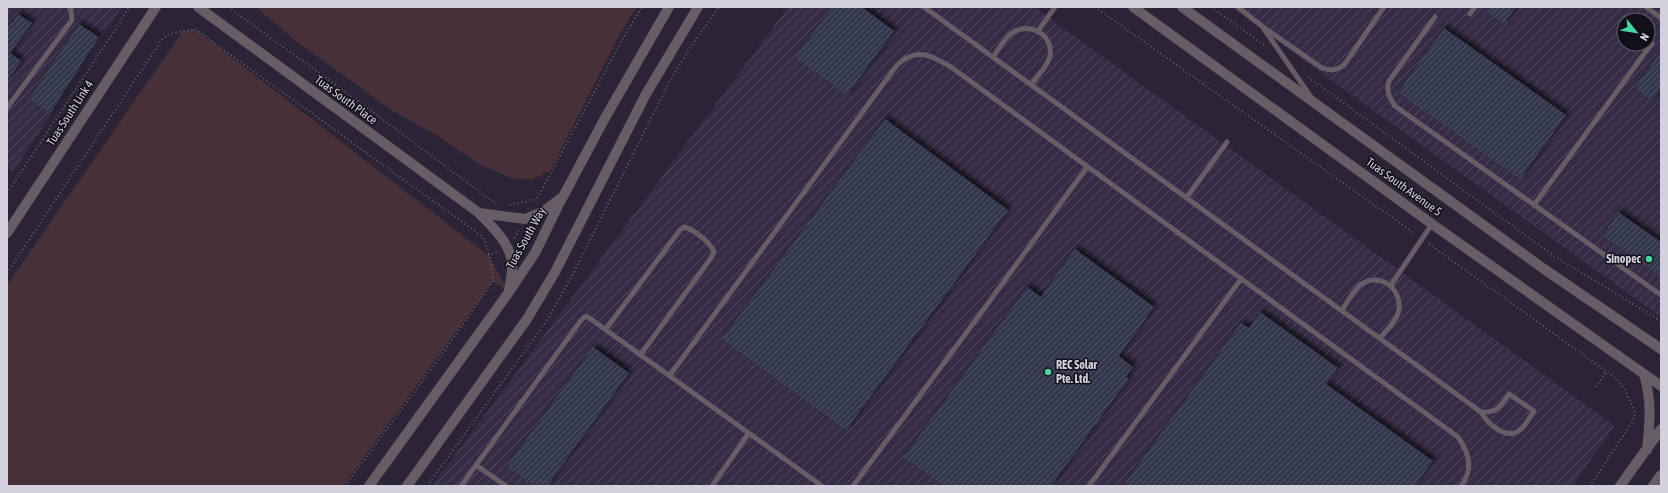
<svg xmlns="http://www.w3.org/2000/svg" width="1668" height="493" font-family="'Asap Condensed',sans-serif">
<style>
.industrial{fill:url(#industrial-furrows);fill-rule:evenodd}
.green{fill:#473038}
.building{fill:url(#building-hatch);filter:url(#shadow)}
.lines{fill:none;stroke-linecap:round;stroke-linejoin:round}
.path{stroke:#655f70;stroke-width:2;stroke-dasharray:1 3;stroke-linecap:butt}
.service{stroke:#675d67;stroke-width:5}
.minor{stroke:#675d67;stroke-width:10}
.tertiary{stroke:#675d67;stroke-width:10}
.poi-dot{fill:#47d49e;stroke:#120f18;stroke-width:1.5}
.labels{text-anchor:middle;stroke-width:3;stroke-linejoin:round;paint-order:stroke}
.street-label{font-size:12px;fill:#d4d0dd;stroke:#120f18}
.poi-label{font-size:12px;font-weight:bold;fill:#d4d0dd;stroke:#120f18;text-anchor:end}
</style>
<defs>
<pattern id="industrial-furrows" width="10" height="10" patternUnits="userSpaceOnUse"><rect width="10" height="10" fill="#352c45"/><path d="M-1 1l2-2M0 10L10 0M9 11l2-2" fill="none" stroke="#514a5f"/></pattern>
<pattern id="building-hatch" width="6" height="6" patternUnits="userSpaceOnUse"><rect width="6" height="6" fill="#34394e"/><path d="M-1 1l2-2M0 6l6-6M5 7l2-2" fill="none" stroke="#505567"/></pattern>
<filter id="shadow"><feDropShadow dx="3.5" dy="-3.5" stdDeviation="2" flood-color="#0009"/></filter>
</defs>
<rect width="100%" height="100%" fill="#2b2437"/>
<path class="industrial" d="M7 7H122L13 172 7 168Z
M788 7H1034L1615 426 1572 486H432Z
M1231 7H1661V317L1339 86ZM1624 20H1648V44H1624Z"/>
<path class="green" d="M256 7H637L620 34 550 171 531 180 511 178 477 163 438 136 391 110 296 41Z
M195 29 488 255 509 292 493 281 343 486H7V285L183 31Z"/>
<path class="building" d="M832 7H862L894 31 847 95 795 57Z
M1492 7H1516L1504 24 1488 12Z
M18 14 32 23 10 53 21 61 7 81V29Z
M79 24 99 37 50 113 29 99Z
M1444 28 1566 115 1520 179 1398 92Z
M1661 51V88L1652 100 1635 88Z
M885 119 1008 210 846 430 722 339Z
M1618 212 1661 242V277L1603 236Z
M1075 249 1154 307 1119 356 1133 367 1126 377 1129 378 1051 486H944L904 457 1027 287 1041 297Z
M1260 312 1338 368 1326 384 1433 461 1414 486H1123L1241 323 1249 328Z
M593 347 629 373 547 486H534L507 466Z"/>
<g class="lines">
<path class="path" d="M228 7 365 106 496 204
M1095 7 1415 234
M1211 7 1264 45
M1308 77 1554 256 1661 321
M7 193 121 21 129 7
M510 205 536 199 539 195 622 40 642 7
M514 238 519 230
M1429 244 1617 379 1625 390 1635 412 1633 421 1590 486
M488 255 497 252
M7 273 163 38 169 34 195 29 483 237C488 250 493 266 493 281L437 361 345 486
M1596 387 1606 372
M427 486 548 319 574 272 670 81 690 48 719 7"/>
<path class="service" d="M924 7 1481 412C1488 424 1507 442 1521 429 1526 425 1530 417 1534 411L1509 394C1500 407 1497 413 1481 412
M1238 7 1263 27 1322 68C1330 71 1336 71 1344 65L1384 7
M1646 7 1661 18
M1470 14 1475 7
M1435 17 1389 81C1386 91 1389 97 1395 106L1661 295
M1264 29 1311 97
M1038 31 1055 7
M993 57C999 49 1004 38 1012 33 1029 21 1054 35 1050 56 1048 66 1037 76 1031 85
M7 108 72 20 71 10 69 7
M1187 197 1227 142
M1534 205 1652 43
M1391 285 1432 224
M1342 310C1347 303 1353 291 1360 285 1379 271 1402 288 1399 310 1397 320 1387 330 1380 338
M606 329 680 230 684 227C695 230 708 241 714 251L711 258 641 354
M670 375 897 65C916 47 931 55 951 67L1458 437C1469 453 1474 469 1461 486
M476 465 506 486
M461 486 579 323 584 317H588L822 486
M712 486 749 433
M853 486 989 302 1087 167
M1089 486 1241 279"/>
<path class="minor" d="M198 7 479 213C494 229 513 245 512 268 512 276 510 283 509 290
M479 213 525 219 544 211 561 198
M7 233 156 7
M369 486 509 292 535 253 558 206 605 118 669 7
M407 486 527 319 555 272 646 94 698 7"/>
<path class="tertiary" d="M1133 7 1432 224 1661 386
M1182 7 1544 269 1661 349
M1644 374C1652 402 1650 421 1647 450
M1620 486 1661 429
M1653 486 1661 475"/>
</g>
<g class="poi-dot">
<circle cx="1649" cy="259" r="4"/>
<circle cx="1048" cy="372" r="4"/>
</g>
<g class="labels">
<g class="street-label">
<text transform="translate(346 100) rotate(36)" y="4">Tuas South Place</text>
<text transform="translate(70 113) rotate(-57)" y="4">Tuas South Link 4</text>
<text transform="translate(1404 187) rotate(36)" y="4">Tuas South Avenue 5</text>
<text transform="translate(526 238) rotate(-61)" y="4">Tuas South Way</text>
</g>
<g class="poi-label">
<text x="1641" y="263">Sinopec</text>
<text x="1056" y="369" text-anchor="start">REC Solar<tspan x="1056" dy="14">Pte. Ltd.</tspan></text>
</g>
</g>
<rect width="1668" height="493" fill="none" stroke="#d4d0dd" stroke-width="16"/>
<g transform="translate(1636 32) rotate(120)"><circle r="19" fill="#120f18" stroke="#605c67"/>
<path d="M0-3L7 15L0 10L-7 15Z" fill="#47d49e"/>
<text y="-6" font-size="11" font-weight="bold" text-anchor="middle" fill="#d4d0dd">N</text>
</g>
</svg>
